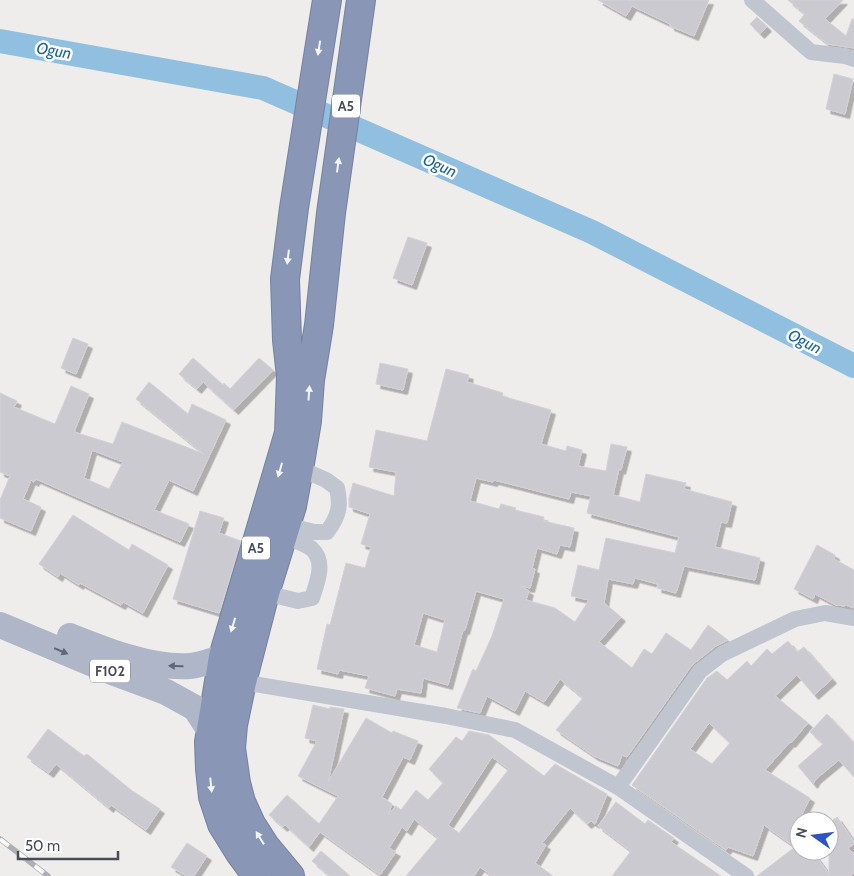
<svg xmlns="http://www.w3.org/2000/svg" width="854" height="876" font-family="Cabin,sans-serif">
<style>
.lines{fill:none;stroke-linecap:round;stroke-linejoin:round}
.river{stroke:#91bfe0;stroke-width:24}
.building{fill:#cacad0;stroke:#d1d1d7;fill-rule:evenodd;filter:url(#shadow)}
.highway-casing{stroke:#7481a1;stroke-width:30}
.street{stroke:#c1c5d0;stroke-width:16}
.primary{stroke:#afb6c8;stroke-width:26}
.highway{stroke:#8996b5;stroke-width:28}
.rail-casing{stroke:#afb0b6;stroke-width:5.5}
.rail{stroke:#fff;stroke-width:4;stroke-dasharray:11;stroke-linecap:butt}
.oneway{fill:#f3f4f8}
.oneway2{fill:#616673}
.labels{text-anchor:middle;stroke-width:5;stroke-linejoin:round;paint-order:stroke}
.shield{fill:#fff;stroke:#7e8289;stroke-width:1}
.shield-label{font-size:14px;font-weight:bold;fill:#474c57}
.water-label{font-size:16px;font-style:italic;fill:#1d6394;stroke:#fff}
</style>
<defs>
<filter id="shadow"><feDropShadow dx="4.5" dy="4.5" stdDeviation="0" flood-color="#0004"/></filter>
</defs>
<rect width="100%" height="100%" fill="#efedec"/>
<g class="lines">
<path class="river" d="M0 41 263 88 592 232 854 366"/>
</g>
<path class="building" d="M598 0H709L694 36 670 26V24L632 6 626 16Z
M788 0H843L825 19 846 36 852 19H854V48L828 44 799 21 805 14Z
M757 17 767 27 760 34 750 24Z
M834 74 853 79 845 114 826 109Z
M408 237 427 243 412 285 393 278Z
M73 338 88 344 76 374 61 368Z
M193 358 223 385 224 383 230 389 259 358 273 370 234 410 203 382 197 389 179 374Z
M380 363 408 369 403 390 376 384Z
M446 369 469 375 467 382 503 393 502 396 551 410 541 444 566 451 567 446 582 450 578 466 606 471 611 444 627 447 621 470 619 469 613 495 640 502 646 474 686 483 684 489 732 502 727 523 721 522 715 547 760 558 755 580 684 566 676 593 657 588 658 584 635 578 633 584 608 579 604 603 621 617 599 642 632 668 644 649 652 654 666 633 691 650 708 625 728 640 716 646 692 665 627 757 622 755 618 766 594 756 556 730 583 698 560 679 544 702 525 691 515 711 487 696 480 713 457 708 473 669 476 671 492 636 504 599 476 591 465 630H463L448 685 423 678 421 693 397 689 395 696 365 688 369 676 339 670 338 674 317 669 327 624 330 625 346 563 365 568 371 547 361 544 370 514 349 507V498L353 483 394 496 396 472 369 467 376 430 427 441ZM476 478 493 482 494 480 569 499 571 492 591 496 587 513 679 537 675 553 606 538 599 570 578 565 571 596 589 600 575 622 555 608 526 600 529 591 520 586 530 588 535 569 532 568 537 548 557 554 560 545 570 547 574 528 543 521 544 517 515 510 516 508 501 504 499 509 470 501ZM423 613 445 620 437 652 414 645Z
M149 382 188 414 192 404 226 420 193 491 169 480 154 510 189 524 180 542 36 479 34 482 31 480 23 499 41 507 31 531 0 518V500L10 476 0 472V393L17 401 14 407 55 424 71 386 89 394 74 432 113 444 122 422 204 454 136 399ZM92 450 123 462 109 489 84 478Z
M200 511 224 518 219 533 241 541 219 613 173 599Z
M73 515 129 550 132 544 168 565 143 613 123 602 121 605 80 583 79 585 60 573 58 577 39 564Z
M817 545 835 555 834 559 854 570V608L846 605 845 606 836 605 815 594 813 599 794 589Z
M788 641 797 652 804 647 832 679 814 695 797 675 775 696 808 723 791 743 790 742 765 770 810 798 799 820V851H812L829 874V823L837 817 854 842V844L848 848 854 854V873L850 876H757L795 847 764 825 753 856 728 847 726 850 632 785 707 678 717 671 727 680 747 661 751 666 767 649 772 654ZM709 723 730 743 712 764 690 749Z
M313 705 330 709V707L344 709 328 782 366 718 392 733 393 731 418 741 410 760 403 757 382 797 392 804 388 815 396 806 401 810 416 790 428 800 443 783 429 769 456 737 462 741 469 731 489 735 544 776 555 764 607 794 595 824 591 821 587 824 570 808 542 843 546 845 535 863 553 876H493L480 867 474 876H406L438 838 414 819 407 831 402 827 389 848 396 852 380 875 320 832 309 847 285 825 283 827 269 815 287 795 319 824 338 796 298 776 317 741 305 738ZM492 757 509 769 459 833 448 825Z
M827 714 854 743V777L839 760 816 779 813 784 798 766 823 744 810 732Z
M48 729 84 756 87 754 131 790 160 809 146 830 111 805 109 808 56 764 49 773 27 757Z
M616 802 645 824 648 820 674 838 671 842 721 876H612L631 851 598 826Z
M187 843 207 856 194 876H186L171 867Z
M321 851 350 876H330L312 861Z"/>
<g class="lines">
<g class="highway-casing">
<path id="highway" d="M257 876 240 853 222 824 213 797 210 769 209 742 223 657 289 433 291 376 287 340 285 279 294 208 327 0
M290 876 265 846 251 824 241 802 236 783 231 748 233 725 242 682 265 593 292 506 300 463 307 421 310 380 319 325 331 213 361 0"/>
</g>
<path class="street" d="M752 0 811 52 845 56 854 59
M286 525 314 532H327C339 516 341 506 337 488L326 480 299 468
M265 593 298 601 312 598C317 583 326 562 312 549 306 544 290 539 283 535
M242 682 446 716 515 730 618 787 746 876
M618 787 700 671 722 654 795 619 825 613 854 618"/>
<path class="primary" d="M0 625 112 672 166 692 195 708 210 731
M70 636C105 650 152 669 190 666 201 665 213 660 223 657"/>
<use href="#highway" class="highway"/>
<g class="rail-casing">
<path id="rail" d="M0 839 48 876"/>
</g>
<use href="#rail" class="rail"/>
</g>
<defs><path id="oneway-solid" d="M-6-.8H1V-3.2L6.5 0L1 3.2V.8H-6Z" transform="scale(1.25)"/></defs>
<g class="oneway">
<use href="#oneway-solid" transform="translate(319 48) rotate(99)"/>
<use href="#oneway-solid" transform="translate(338 165) rotate(-82)"/>
<use href="#oneway-solid" transform="translate(288 257) rotate(97)"/>
<use href="#oneway-solid" transform="translate(309 393) rotate(-86)"/>
<use href="#oneway-solid" transform="translate(280 470) rotate(106)"/>
<use href="#oneway-solid" transform="translate(233 625) rotate(107)"/>
<use href="#oneway-solid" transform="translate(211 785) rotate(84)"/>
<use href="#oneway-solid" transform="translate(260 838) rotate(-122)"/>
</g>
<g class="oneway2">
<use href="#oneway-solid" transform="translate(61 651) rotate(23)"/>
<use href="#oneway-solid" transform="translate(176 666) rotate(-179)"/>
</g>
<g class="labels">
<g class="shield">
<rect x="332" y="94.5" width="28" height="23" rx="4"/>
<rect x="242" y="536.5" width="28" height="23" rx="4"/>
<rect x="90" y="659.5" width="40" height="23" rx="4"/>
</g>
<g class="shield-label">
<text x="346" y="111">A5</text>
<text x="256" y="553">A5</text>
<text x="110" y="676">F102</text>
</g>
<g class="water-label">
<text transform="translate(54 50) rotate(10)" y="6">Ogun</text>
<text transform="translate(440 165) rotate(24)" y="6">Ogun</text>
<text transform="translate(805 341) rotate(27)" y="6">Ogun</text>
</g>
</g>
<g transform="translate(814 836) rotate(284)"><circle r="24" fill="#ffffff" stroke="#b5b7bc"/>
<path d="M0-4L9 19L0 12L-9 19Z" fill="#2e52c7"/>
<text y="-8" font-size="14" font-weight="bold" text-anchor="middle" fill="#474c57">N</text>
</g>
<path d="M18 851v8h100v-8" fill="none" stroke="#474c57" stroke-width="2.5"/>
<text x="25" y="851" font-size="15" fill="#474c57" stroke="#ffffff" stroke-width="4" paint-order="stroke">50 m</text>
</svg>
